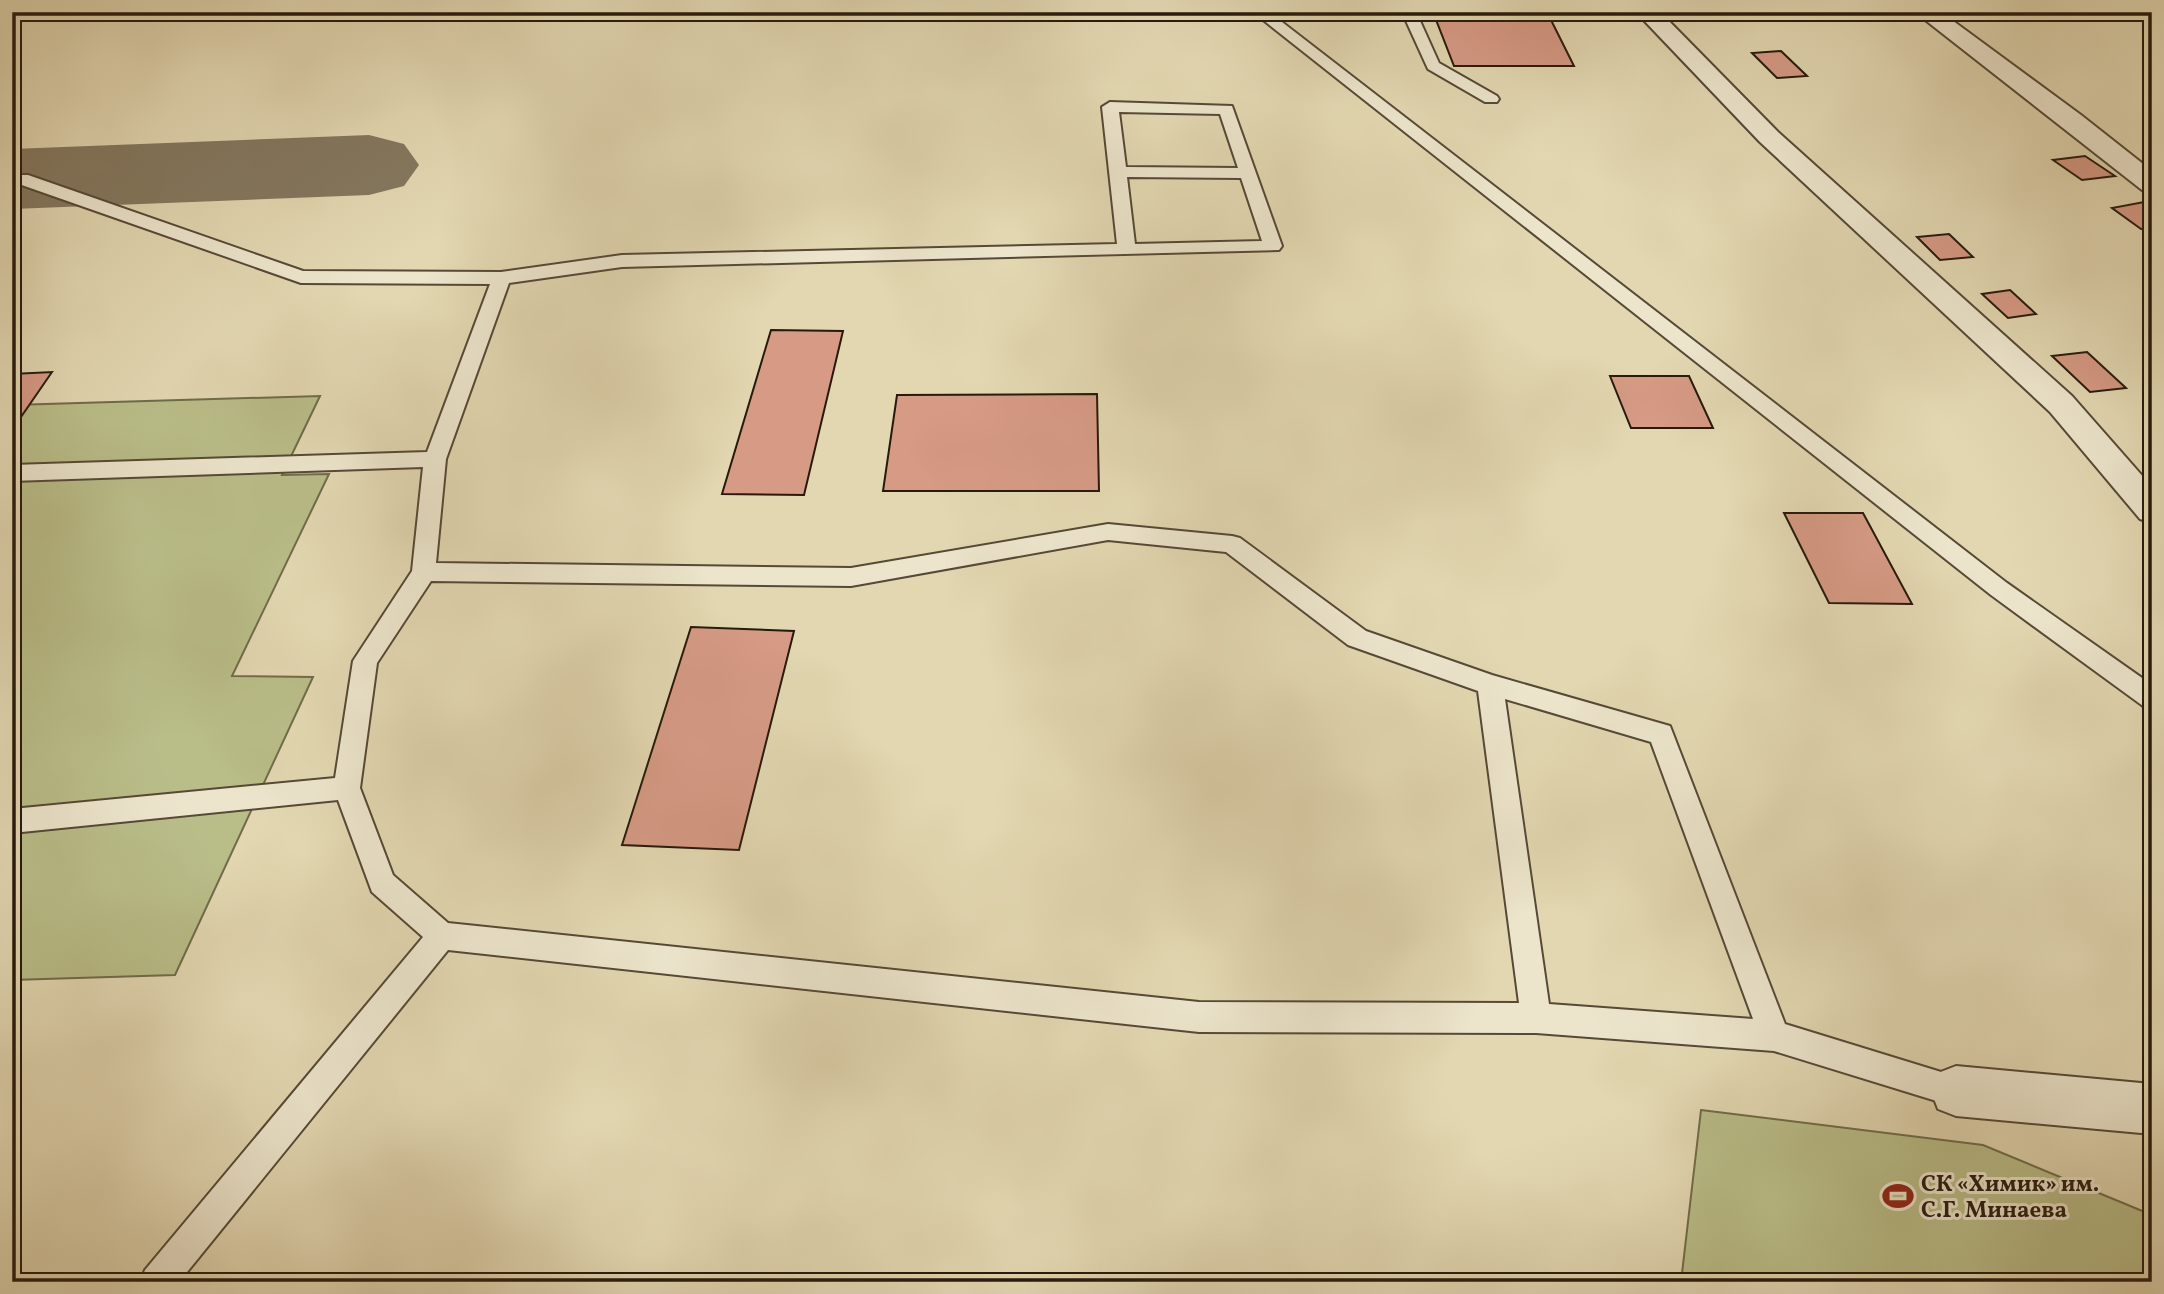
<svg xmlns="http://www.w3.org/2000/svg" width="2164" height="1294" font-family="Vollkorn,serif">
<style>
.green{fill:#b9bd88;stroke:#706c4a;stroke-width:2}
.lines{fill:none;stroke-linecap:round;stroke-linejoin:round}
.taxiway{fill:#84785f;fill-rule:evenodd}
.building{fill:#d69a85;stroke:#271a0d;stroke-width:2}
.lane-casing{stroke:#564936;stroke-width:4}
.street-casing{stroke:#564936;stroke-width:4}
.lane{fill:#ece5cc;fill-rule:evenodd}
.street{fill:#ece5cc;fill-rule:evenodd}
.labels{text-anchor:middle;stroke-width:6;stroke-linejoin:round;paint-order:stroke}
.near-poi-label{font-size:23px;font-weight:bold;fill:#271a0d;stroke:#ece5cc;text-anchor:start}
</style>
<rect width="100%" height="100%" fill="#e2d7b1"/>
<filter id="stains"><feTurbulence type="fractalNoise" baseFrequency=".00286" numOctaves="4"/><feColorMatrix values="0 0 0 0 .2 0 0 0 0 .09 0 0 0 0 .02 0 0 0 .5 -.17"/></filter>
<radialGradient id="worn" r=".72"><stop offset=".6" stop-color="#630" stop-opacity="0"/><stop offset="1" stop-color="#630" stop-opacity=".3"/></radialGradient>
<path class="green" d="M320 396 282 475 329 474 232 676 313 677 175 975 12 980V405Z
M1701 1110 1983 1145 2152 1215V1282H1681Z"/>
<g class="lines">
<path class="taxiway" d="M369 135 404 144 419 165 404 186 369 195 12 209V149Z"/>
</g>
<path class="building" d="M1433 12H1547L1574 66H1454Z
M1781 51 1807 76 1777 78 1752 53Z
M2085 156 2115 176 2082 180 2053 160Z
M2144 202 2152 208V227L2141 229 2112 208Z
M1949 234 1973 257 1940 260 1917 237Z
M2010 290 2036 314 2008 318 1982 294Z
M771 330 843 331 804 495 722 494Z
M2087 352 2126 388 2090 392 2052 356Z
M52 372 12 430V374Z
M1610 376H1689L1713 428H1631Z
M1097 394 1099 491H883L897 395Z
M1784 513H1863L1912 604 1829 603Z
M691 627 794 631 739 850 622 845Z"/>
<g class="lines">
<g class="lane-casing">
<path id="lane" d="M1253 12H1269L2007 583 2152 685V709L2143 706 1991 595Z
M1402 12H1416L1439 63 1497 96 1499 99 1497 102H1485L1428 69Z
M1110 102 1232 106 1282 246 1279 250 622 267 509 283 446 459 436 563 851 568 1108 524 1232 536 1240 538 1366 631 1492 675 1670 726 1785 1024 1967 1080 1972 1091 1967 1102 1956 1107 1774 1051 1536 1033 1199 1032 448 950 179 1282H140L145 1270 423 937 372 892 338 800 12 833V809L335 778 353 661 412 571 423 467 12 481V465L427 452 490 284 301 283 16 183 13 179 16 175H28L303 271 501 272 622 255 1117 244 1102 107ZM1119 112 1220 114 1238 168 1126 167ZM1127 177 1241 178 1262 241 1135 244ZM1108 540 1226 552 1348 645 1478 691 1519 1003 1199 1002 448 923 393 875 360 788 377 663 431 581 851 586ZM1505 699 1651 742 1753 1019 1549 1004Z"/>
</g>
<g class="street-casing">
<path id="street" d="M1636 12H1660L1778 132 2072 396 2152 487V523L2140 519 2050 412 1760 142Z
M1915 12H1941L2081 115 2152 171V192L2142 190Z
M1956 1066 2152 1084V1134L1956 1116 1938 1109 1931 1091 1938 1073Z"/>
</g>
<use href="#lane" class="lane"/>
<use href="#street" class="street"/>
</g>
<defs>
<g id="stadium-bare" transform="scale(2.415)"><path d="M0-5a6.5 5 0 1 0 0 10a6.5 5 0 1 0 0-10ZM-3.5-1.8h7v3.6h-7Z" fill="#8f2418" stroke="#ece5cc" stroke-width="2.5" paint-order="stroke"/></g>
</defs>
<g fill-rule="evenodd">
<use href="#stadium-bare" x="1898" y="1196"/>
</g>
<g class="labels">
<g class="near-poi-label">
<text x="1921" y="1191">СК «Химик» им.<tspan x="1921" dy="26">С.Г. Минаева</tspan></text>
</g>
</g>
<rect width="2164" height="1294" fill="none" stroke="#e2d7b1" stroke-width="42"/>
<rect x="14" y="14" width="2136" height="1266" fill="none" stroke="#271a0d" stroke-width="3.5"/>
<rect x="21" y="21" width="2122" height="1252" fill="none" stroke="#271a0d" stroke-width="2"/>
<rect width="100%" height="100%" filter="url(#stains)"/>
<rect width="100%" height="100%" fill="url(#worn)"/>
</svg>
